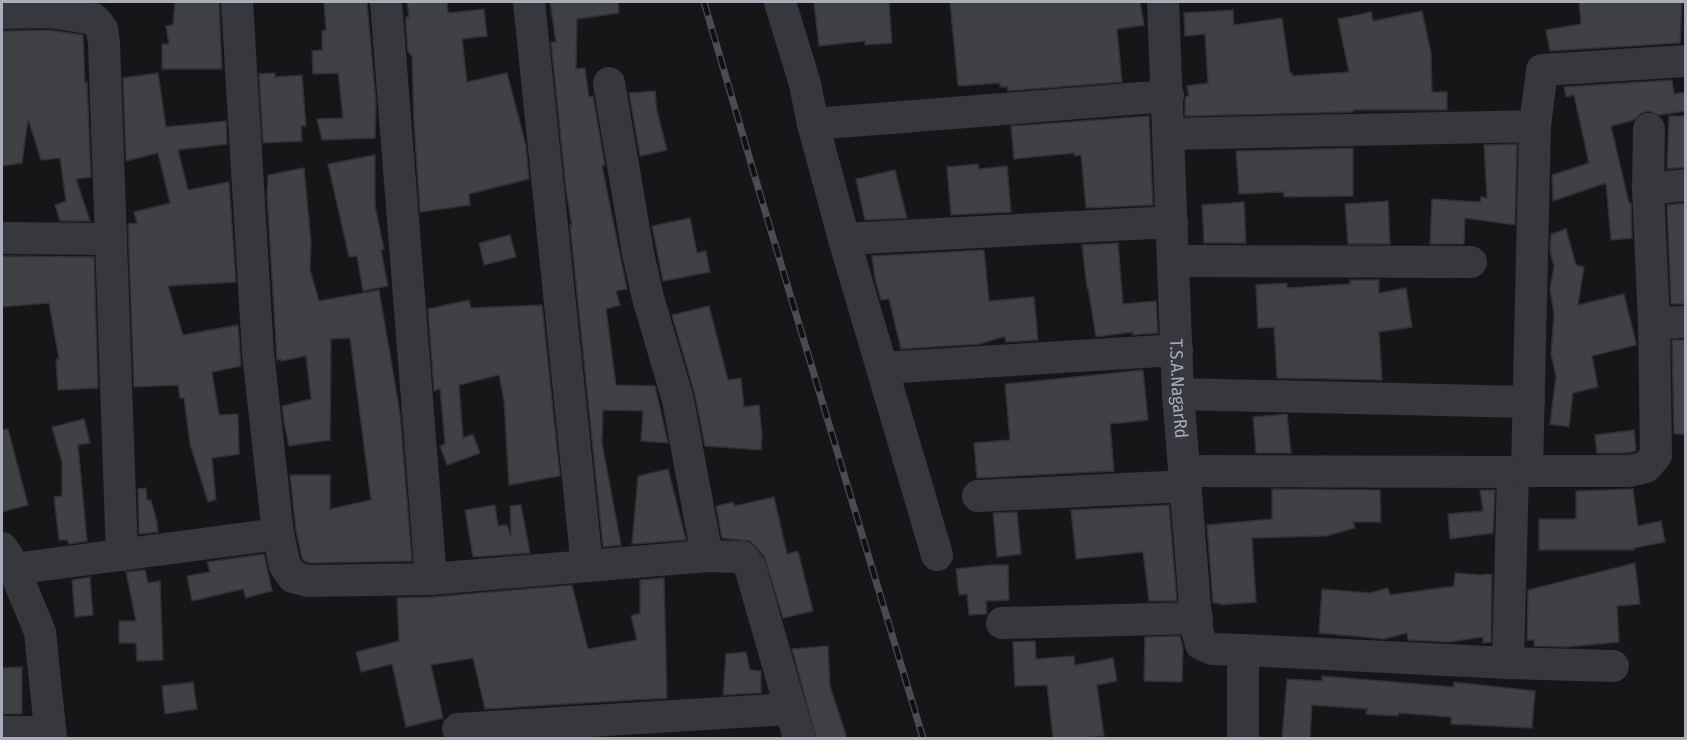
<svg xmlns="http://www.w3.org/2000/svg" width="1687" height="740" font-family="'Fira Sans Condensed',sans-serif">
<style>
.building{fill:#404145;stroke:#303034;stroke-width:1.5}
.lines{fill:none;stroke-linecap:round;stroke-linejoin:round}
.minor{stroke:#37383d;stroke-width:32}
.rail-casing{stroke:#4a4c52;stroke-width:7}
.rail{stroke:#111113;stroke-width:4.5;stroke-dasharray:14;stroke-linecap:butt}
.labels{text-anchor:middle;stroke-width:4.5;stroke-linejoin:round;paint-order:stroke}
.street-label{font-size:18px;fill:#a8adb8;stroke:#111113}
</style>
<rect width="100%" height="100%" fill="#161618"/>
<path class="building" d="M175 2H219L222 69H162V44H169L166 26 173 25Z
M324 2H367L376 103 375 138 322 140 317 119 343 118 338 73 313 74 312 51 322 50V31L326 30Z
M407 2H447L448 13 484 9 487 36 462 39 467 82 507 73 526 146 529 179 469 194 470 205 420 212 414 124 412 56 408 52 406 28V17H409Z
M550 2H618L619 13 577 19 576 69 585 68 589 97 593 96 605 165 602 166 627 289 616 291 620 305 606 309 616 385 655 386 668 443 641 441 643 411 603 410 602 443 621 545 603 547 570 225H572L566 190 551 42H556Z
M814 2H889L892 43 865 45V41L819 46Z
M950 2H1140L1144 25 1117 29 1122 82 1008 91V87H1000V83L958 86Z
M1579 2H1682L1680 43 1550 51 1546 30 1581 24Z
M1233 10 1234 25 1282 18 1290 73H1292L1293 76 1349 72 1338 19 1371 12 1373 21 1422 11 1431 53 1432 92H1447V110H1353V112L1185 116V101L1186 96H1189L1187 86 1208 83 1205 34 1185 36 1184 13Z
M49 30 83 35 85 83 87 82 91 177 76 179 90 221H60L55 205 66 201 60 158 41 160 28 119 22 163 2 166V31Z
M158 73 166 127 226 121 227 144 178 150 188 190 229 182 236 282 168 286 183 335 238 325 241 366 212 372 219 415 238 414 239 454 212 458 216 500 208 502 190 444 184 398H180L178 385 134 387 128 224 137 223 134 212 170 203 158 153 126 161 123 78Z
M275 73V77L302 75 306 126H301L302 141 263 143 259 74Z
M1672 80 1674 94 1686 92V111L1659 115 1649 111 1640 114 1634 120 1611 126 1629 203H1631L1632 238 1611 240 1606 183 1553 201 1552 175 1589 163 1574 95 1566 97 1564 87Z
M655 91 657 111 667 150 640 156 629 93Z
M1149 116 1153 205 1086 208 1081 155 1074 156V153L1014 159 1011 126Z
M1669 116H1686V167L1667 169Z
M1517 144 1515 225 1465 218 1464 244H1430L1432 199 1480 202 1481 197 1487 198 1484 145Z
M1353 148V196L1284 197 1283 192 1239 194 1236 151Z
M375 155V206L384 249 381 250 388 286 363 291 357 256 349 257 328 164Z
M978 164 979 169 1007 166 1011 212 951 215 947 167Z
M304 168 311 242 310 270 319 301 379 290 400 413 412 561 310 563 304 561 302 558 296 531 290 475H330V509L371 500 350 338 331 339 330 440 289 446 284 422 282 406 311 399 306 356 281 361V359L277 360 267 195 268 175Z
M895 170 907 218 865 220 856 179Z
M1388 201 1390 244H1348L1345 204Z
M1244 202 1246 243H1204L1202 205Z
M1686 203V304H1671L1667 205Z
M690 218 697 253 706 251 710 272 663 281 652 226Z
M1566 229 1576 265 1584 267 1578 305 1624 294 1636 343V345L1592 356 1598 387 1573 393 1569 427 1550 424 1556 376 1551 354 1554 314 1550 289 1554 266 1550 251 1551 234Z
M510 235 516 257 484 265 479 243Z
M1118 243 1123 304 1156 301 1158 333 1133 335V332L1096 337 1088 288H1087L1082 245Z
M984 250 989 301 1034 297 1038 340 1006 342 1005 336 980 344 901 349 889 299 881 300 875 279 872 256Z
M2 256 94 257 98 388 58 390 56 359H59L49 303 2 307Z
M1350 280H1379V293L1406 288 1412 327 1379 332 1382 380 1277 378 1274 327 1258 328 1256 285 1287 283V288L1350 284Z
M469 300 471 308 542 305 560 476 509 485 504 400 499 375 459 385 463 438 473 434 480 453 447 465 440 446 445 444 440 389 434 391 428 309Z
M709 306 728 380 741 378 744 407 759 405 762 433 761 450 705 446 695 395 672 315Z
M1672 340H1686V434H1674Z
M1143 370 1148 420 1110 424 1114 471 977 478 974 443 1010 440 1005 384Z
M1287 414 1291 453H1256L1253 417Z
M84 419 90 443 78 445 87 541 68 544V540H59L54 497 62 496V462L52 427Z
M8 429 28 505 2 512V430Z
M1634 430 1636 451 1627 453H1597L1595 435Z
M668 469 686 540 632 544 638 476Z
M146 488 147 500H151L157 522 158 532 139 534 138 489Z
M1272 489 1380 490 1381 522H1353L1355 528 1326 536 1252 538 1256 602 1220 605V603H1213L1207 525 1272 519Z
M1633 489 1638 526 1661 521 1665 542 1634 548V550H1539V519H1576V491Z
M1480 490H1495L1493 533 1450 539 1448 514 1483 511Z
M774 497 787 554 798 551 813 611 783 618 764 556 750 541 722 538 716 506 733 502 735 506Z
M495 505 498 526 507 525 511 537 510 506 521 505 530 553 473 557 465 510Z
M1169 505 1177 601H1149L1143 552 1076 559 1071 510Z
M1017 512 1021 554 997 557 993 513Z
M264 554 272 591 246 598 243 589 192 601 187 576 210 572 207 562Z
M1635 563 1640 604 1617 606 1619 642 1566 647 1534 646V640H1527L1528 590Z
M991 565H1008L1009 600 986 601 987 614 969 615 967 594 959 595 956 569Z
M145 570 148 583 160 581 163 660 137 661 136 643H119V621H136L126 572Z
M1455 573 1480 575 1492 574 1491 642 1483 643V637L1449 642 1408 640 1407 633 1385 639 1319 633 1322 589 1370 593 1388 588 1390 595 1454 586Z
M90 577 93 615 75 617 72 580Z
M664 578 667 698 485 709 473 658 431 665 443 718 406 727 392 664 361 672 356 652 399 641 397 598 432 597 572 585 588 649 637 640 631 616 640 613V580Z
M1180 636 1183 648 1182 682 1144 681 1145 637Z
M1035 641 1036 659 1074 656 1075 665 1113 658 1117 681 1097 685 1104 736 1083 738H1053L1047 685 1015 686 1013 642Z
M828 646 830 686 847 738H816L792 649Z
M746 652 750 670 761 671V693L723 695 726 654Z
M22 667V714H2V668Z
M1322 676 1454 687V682L1535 691 1532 728 1451 724V717L1399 713 1398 716 1366 714 1367 709 1312 705 1310 738H1282L1287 679 1322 681Z
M193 682 197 709 165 714 162 686Z"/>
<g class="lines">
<g class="minor">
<path d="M237 2 258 353 278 534 285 566 293 577 308 581 431 579 707 556 742 557 750 567 799 738"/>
<path d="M386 2 431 579"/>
<path d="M529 2 587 566"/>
<path d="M780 2 805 84 813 124 1168 96"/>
<path id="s1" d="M1163 2 1178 394 1197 630 1201 644 1212 649 1243 650V738"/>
<path d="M2 13 50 12 94 19 102 29 104 43 122 555"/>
<path d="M609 83 638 253 648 298 678 400 707 556"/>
<path d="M813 124 844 239 1172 222"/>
<path d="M1535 126 1542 70 1686 61"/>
<path d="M1169 134 1535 126 1527 471 1513 472 1508 663"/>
<path d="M1648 189 1686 185"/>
<path d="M2 238 111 239"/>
<path d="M844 239 882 368 1177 350"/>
<path d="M1174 261 1471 262"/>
<path d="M1654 323 1686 322"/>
<path d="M882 368 937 555"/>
<path d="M1178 394 1529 402"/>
<path d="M1184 471 1513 472"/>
<path d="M1527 471H1629L1646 467 1656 455 1654 323 1648 189 1649 129"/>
<path d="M978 496 1186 486"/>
<path d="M2 548 11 562 40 632 51 738"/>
<path d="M14 569 278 534"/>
<path d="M1002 623 1197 618"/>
<path d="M1243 650 1508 663 1613 666"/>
<path d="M458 729 789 709"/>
<path d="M2 732H50"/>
</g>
<g class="rail-casing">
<path id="rail" d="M704 2 760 194 923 738"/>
</g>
<use href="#rail" class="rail"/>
</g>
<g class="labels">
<g class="street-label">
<text dy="6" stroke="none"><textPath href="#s1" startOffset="387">T.S.A.NagarRd</textPath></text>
</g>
</g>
<rect width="1687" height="740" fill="none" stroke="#a8adb8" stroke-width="6"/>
</svg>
